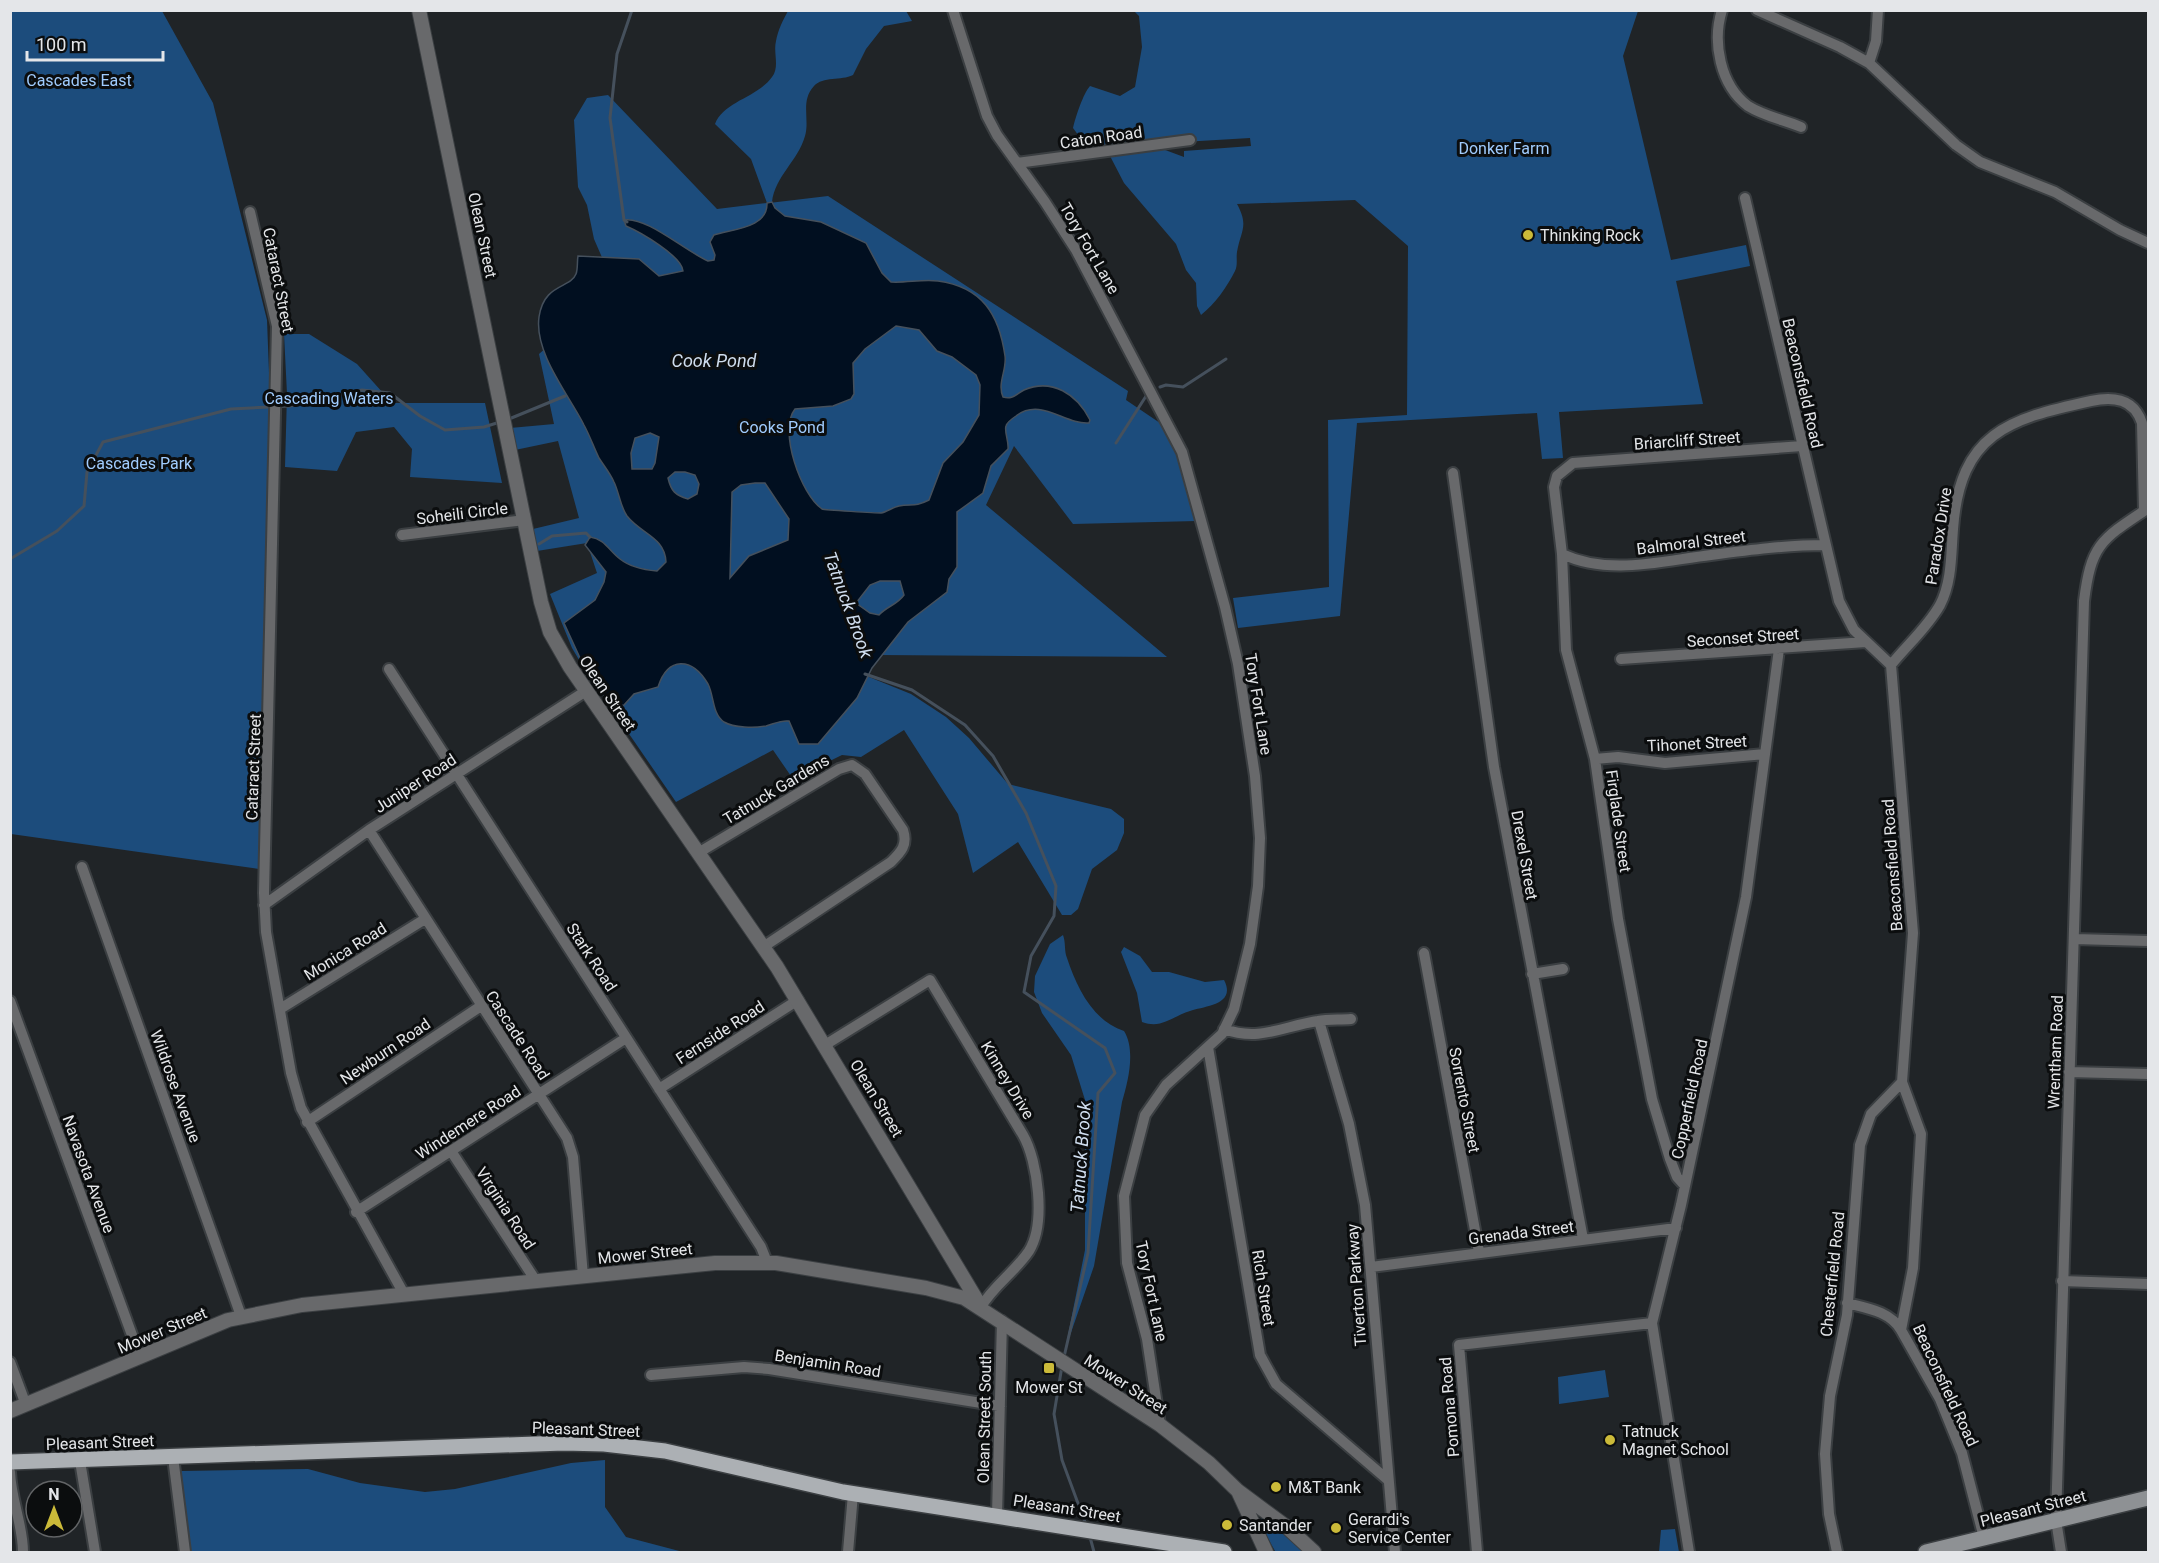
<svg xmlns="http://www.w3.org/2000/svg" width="2159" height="1563" font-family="Roboto,sans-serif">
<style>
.green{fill:#1c4c7c;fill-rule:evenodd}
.water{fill:#010f20;stroke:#45505c;stroke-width:1.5;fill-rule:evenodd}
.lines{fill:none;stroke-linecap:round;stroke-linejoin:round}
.stream{stroke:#45505c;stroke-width:3}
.minor-casing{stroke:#3b3f42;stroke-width:14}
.tertiary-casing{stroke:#3b3f42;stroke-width:16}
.secondary-casing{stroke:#3b3f42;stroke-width:18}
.primary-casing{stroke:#3b3f42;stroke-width:18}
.minor{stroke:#68696b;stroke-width:10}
.tertiary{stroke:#68696b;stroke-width:14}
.secondary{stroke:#8e9194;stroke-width:15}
.primary{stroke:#acb0b4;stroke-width:15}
.poi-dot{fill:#cbba39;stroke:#0b0d0e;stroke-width:2}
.labels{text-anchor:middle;stroke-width:6;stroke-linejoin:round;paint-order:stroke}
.park-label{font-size:16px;fill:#a0ccfe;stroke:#0b0d0e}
.street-label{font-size:16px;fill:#e4e6e9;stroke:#0b0d0e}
.poi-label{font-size:16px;fill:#e4e6e9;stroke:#0b0d0e;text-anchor:start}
.water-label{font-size:18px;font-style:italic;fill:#cfddee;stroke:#0b0d0e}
</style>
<rect width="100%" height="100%" fill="#202427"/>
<path class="green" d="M11 11H162L213 103 267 320 270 399 259 869 11 834Z
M788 11H906L912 21 884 26 866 49 853 75C841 81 823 76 814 86 800 101 810 119 805 136 798 161 775 176 772 202L769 203 828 196 1128 391 1126 400 1160 423 1168 436 1181 466 1197 521 1073 524 1014 446 986 505 1167 657 878 655 870 668 869 677 911 694 946 717 969 738 1008 784 1111 809 1124 819V833L1117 850 1092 869 1078 909 1071 915H1062L1018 842 973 873 958 814 904 730 861 757 842 755 793 779 773 750 676 802 585 670 572 648 550 594 597 573 587 543 537 551 533 529 579 518 558 441 515 450 510 428 554 424 539 354 579 319 604 262 594 239 587 205 578 187 574 120 587 98 608 95 717 209 767 203 751 159 715 124C724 101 757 98 772 77 780 67 773 53 776 41 778 30 783 20 788 11Z
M1134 11H1638L1623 56 1671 260 1746 245 1750 266 1676 281 1703 404 1559 412 1563 458 1542 459 1537 413 1357 423 1340 616 1238 628 1233 598 1329 587 1328 420 1407 415 1408 246 1355 200 1237 204C1249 226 1241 230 1237 252 1236 258 1238 265 1235 271 1227 287 1215 304 1201 315L1197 306 1196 283 1186 270 1176 244 1124 183 1110 156 1095 147H1087L1073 128C1076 116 1083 94 1090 86L1120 96 1135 87 1142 47 1139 16ZM1250 138 1251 146 1184 151V157L1149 144Z
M284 334H309L357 364 392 403H485L502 483 410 477 412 449 394 427 356 432 337 471 285 467 287 394Z
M1063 935C1066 943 1064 951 1067 958 1077 988 1093 1021 1124 1031 1136 1050 1128 1082 1122 1102L1094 1266 1065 1350 1085 1250V1100L1071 1055 1042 1013 1034 992 1035 976 1050 944Z
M1124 947 1140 956 1152 972H1169L1205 982 1224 980C1237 1005 1204 1006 1190 1011 1171 1017 1162 1029 1142 1022L1137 993 1121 952Z
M1605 1370 1609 1397 1559 1404 1558 1377Z
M605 1460V1507L626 1537 683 1552H191L181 1471 308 1469 360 1483 425 1492 455 1489 571 1463Z
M1264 1516 1301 1546 1305 1552 1275 1551 1259 1522Z
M1675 1529 1679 1552H1659L1661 1530Z"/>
<path class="water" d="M772 202 775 208 785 216 821 222 866 243 882 273 891 282C907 283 922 279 938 281 982 287 999 314 1005 356 1007 370 997 383 1003 397 1013 400 1016 394 1024 390 1052 378 1077 394 1090 420L1089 423C1065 425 1041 397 1016 416 1013 418 1007 422 1006 426 1004 431 1009 442 1008 449L991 466 983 493 957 512V567L949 579 947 592 908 622 872 668 857 698 818 744H799L789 721C780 720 774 724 766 726 755 728 734 728 724 722 712 714 714 695 708 684 692 657 668 656 658 687L634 694 624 705 615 706 592 684 564 623 595 600 604 582 606 572 585 545 590 537C605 539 609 551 620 559 630 567 645 570 657 571L666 562C665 537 641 534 627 516 620 506 619 492 614 482 610 473 604 466 599 458 594 448 590 436 584 425 569 395 534 353 539 317 544 283 570 289 576 274 578 269 577 261 578 256L639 259 659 276 683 271C682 256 640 232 626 226L624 220C646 216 685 251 708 261L714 260 715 255 710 242 714 235C733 229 768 228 767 203ZM896 326 919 330 937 351 952 357 976 375 980 385 979 415 963 442 943 463 929 500C915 507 913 504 899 506 893 507 887 512 881 513 876 513 825 510 822 509 801 495 778 430 795 409L833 406 851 399 854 394 853 363 865 349ZM650 433 659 437 655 463 652 469H632L631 453 635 438ZM675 472H685L695 475 699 484 697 494 688 499C675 495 671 491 668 478ZM755 483H765L789 519 788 540 749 556 730 578 732 492 741 485ZM880 581H900L904 595C897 605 887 606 879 615L870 613 856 603 870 585Z"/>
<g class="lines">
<path class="stream" d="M627 222 624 220 610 118 617 54 632 10
M1160 387 1166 385 1183 387 1226 359
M509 419 565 396
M1116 443 1148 393
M539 544 552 536 586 533 590 537
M10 559 57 531 84 506 87 472 103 442 231 409 290 406 362 390 390 393 420 416 445 430 484 427 500 422
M865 674 912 690 965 725 993 756 1026 813 1056 886 1054 916 1031 956 1024 992 1105 1048 1115 1073 1098 1093 1088 1253 1064 1357
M1062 1366 1054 1414 1062 1460 1086 1525
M1090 1537 1094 1552"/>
<g class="minor-casing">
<path id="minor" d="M953 10 987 116 997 135 1045 202 1076 250 1182 452 1225 607 1238 664 1255 776 1260 838 1258 886 1250 944 1234 1009 1222 1034 1166 1085 1145 1115 1124 1196 1127 1263 1147 1339 1160 1425
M1722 10C1712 42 1720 85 1748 106 1764 116 1784 120 1801 127
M1757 10 1840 47 1869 63 1956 145 1980 162 2055 192 2120 230 2148 243
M1869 63 1876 41 1878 10
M1017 163 1190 140
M1745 198 1839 601 1854 630 1891 665 1913 933 1902 1082 1921 1134 1913 1268 1901 1330
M250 212 277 326 264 893 266 932 291 1073 301 1108 404 1294
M1453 473 1494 767 1583 1239
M402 535 525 520
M1562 554C1609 576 1661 561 1711 555 1749 550 1787 545 1825 545
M1621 659 1866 642
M1891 665C1907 645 1927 628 1940 605 1952 582 1951 554 1953 529 1960 433 2008 419 2091 401 2114 396 2134 399 2142 423L2144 511C2100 540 2091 546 2084 601L2056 1520 2061 1552
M389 669 761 1247 767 1262
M1595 759 1618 757 1665 763 1765 754
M369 830 567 1138 573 1157 583 1276
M698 853 839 769 852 765 865 774 903 830C908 845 901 852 891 862L763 947
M82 867 241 1316
M264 905 369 830 586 691
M2074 939 2148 941
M1424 953 1479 1252
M1532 974 1563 969
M10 1001 140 1357
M280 1009 425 919
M1319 1021 1349 1124 1365 1205 1395 1552
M1224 1029C1260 1042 1283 1026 1318 1021 1328 1019 1340 1020 1351 1019
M825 1045 930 980 1023 1135C1038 1161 1046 1224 1029 1251 1015 1272 994 1285 981 1307
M1208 1047 1260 1355 1276 1384 1388 1480
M2069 1072 2148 1074
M659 1089 798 1000
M307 1122 481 1006
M451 1151 536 1281
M1685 1186 1677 1177 1670 1159 1652 1099 1618 919 1595 759 1566 650 1562 554 1554 487 1557 476 1573 463 1802 446
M356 1212 626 1038
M1371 1267 1676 1228
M2062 1281 2148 1284
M1847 1303C1866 1308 1890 1311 1901 1330L1940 1399 1962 1453 1984 1538
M10 1362 26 1405
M651 1375 744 1367 769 1369 1000 1406
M173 1457 185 1552
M80 1461 95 1552
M10 1472C11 1500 23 1525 23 1552
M997 1515 1002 1321
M848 1552 853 1494
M1477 1552 1459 1345 1652 1323
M1689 1552 1652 1323 1681 1205 1746 897 1779 649
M1837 1552 1829 1514 1825 1454 1830 1396 1847 1315 1860 1145 1871 1114 1902 1082"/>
</g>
<g class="tertiary-casing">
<path id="tertiary" d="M419 10 541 602 550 632 570 667 777 967 981 1307
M10 1411 228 1320 302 1305 715 1263H776L926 1288 964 1298 1160 1425 1209 1463 1238 1491 1288 1528 1314 1552
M1238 1491 1266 1552"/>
</g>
<g class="secondary-casing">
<path id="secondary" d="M1926 1552 2148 1498"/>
</g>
<g class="primary-casing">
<path id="primary" d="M10 1462 564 1443 604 1444 665 1451 843 1492 1224 1552"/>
</g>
<use href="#minor" class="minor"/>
<use href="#tertiary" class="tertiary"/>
<use href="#secondary" class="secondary"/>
<use href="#primary" class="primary"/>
</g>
<g class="poi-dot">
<circle cx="1528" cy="235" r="6"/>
<rect x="1043" y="1362" width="12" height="12" rx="3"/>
<circle cx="1610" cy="1440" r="6"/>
<circle cx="1276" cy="1487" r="6"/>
<circle cx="1227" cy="1525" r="6"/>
<circle cx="1336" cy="1528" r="6"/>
</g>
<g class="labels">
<g class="park-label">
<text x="79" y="86">Cascades East</text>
<text x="1504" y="154">Donker Farm</text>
<text x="329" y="404">Cascading Waters</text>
<text x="782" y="433">Cooks Pond</text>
<text x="139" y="469">Cascades Park</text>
</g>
<g class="street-label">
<text transform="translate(1101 137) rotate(-8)" y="6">Caton Road</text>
<text transform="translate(483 235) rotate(78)" y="6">Olean Street</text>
<text transform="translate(1090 248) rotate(60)" y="6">Tory Fort Lane</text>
<text transform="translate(279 280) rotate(79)" y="6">Cataract Street</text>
<text transform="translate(1803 383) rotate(77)" y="6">Beaconsfield Road</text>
<text transform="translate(1687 440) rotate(-4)" y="6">Briarcliff Street</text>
<text transform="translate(462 513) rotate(-7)" y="6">Soheili Circle</text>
<text transform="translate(1938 536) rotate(-81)" y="6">Paradox Drive</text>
<text transform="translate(1691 542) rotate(-7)" y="6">Balmoral Street</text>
<text transform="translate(1743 637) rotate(-4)" y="6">Seconset Street</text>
<text transform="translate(608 693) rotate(56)" y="6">Olean Street</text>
<text transform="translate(1259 704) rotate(81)" y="6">Tory Fort Lane</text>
<text transform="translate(1697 743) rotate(-3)" y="6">Tihonet Street</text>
<text transform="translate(253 767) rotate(-88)" y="6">Cataract Street</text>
<text transform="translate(415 783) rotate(-33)" y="6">Juniper Road</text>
<text transform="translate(776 789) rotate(-31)" y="6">Tatnuck Gardens</text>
<text transform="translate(1619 821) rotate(82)" y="6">Firglade Street</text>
<text transform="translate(1525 855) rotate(80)" y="6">Drexel Street</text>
<text transform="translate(1892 865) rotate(-94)" y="6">Beaconsfield Road</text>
<text transform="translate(345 951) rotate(-32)" y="6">Monica Road</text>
<text transform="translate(592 957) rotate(57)" y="6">Stark Road</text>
<text transform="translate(720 1032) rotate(-33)" y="6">Fernside Road</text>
<text transform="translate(518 1035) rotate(57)" y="6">Cascade Road</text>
<text transform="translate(385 1051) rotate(-34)" y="6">Newburn Road</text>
<text transform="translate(2055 1052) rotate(-88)" y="6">Wrentham Road</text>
<text transform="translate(1008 1080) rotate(59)" y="6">Kinney Drive</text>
<text transform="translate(176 1086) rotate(70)" y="6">Wildrose Avenue</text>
<text transform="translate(877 1098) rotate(59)" y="6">Olean Street</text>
<text transform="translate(1689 1099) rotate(-78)" y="6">Copperfield Road</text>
<text transform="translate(1465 1100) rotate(79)" y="6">Sorrento Street</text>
<text transform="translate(468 1122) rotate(-33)" y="6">Windemere Road</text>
<text transform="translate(89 1174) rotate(70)" y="6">Navasota Avenue</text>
<text transform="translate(506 1208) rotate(57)" y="6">Virginia Road</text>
<text transform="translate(1521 1232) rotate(-7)" y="6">Grenada Street</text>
<text transform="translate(645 1253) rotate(-6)" y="6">Mower Street</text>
<text transform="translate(1832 1274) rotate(-84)" y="6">Chesterfield Road</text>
<text transform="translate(1356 1285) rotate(-94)" y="6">Tiverton Parkway</text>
<text transform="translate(1264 1288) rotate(81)" y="6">Rich Street</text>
<text transform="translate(1152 1291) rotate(78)" y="6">Tory Fort Lane</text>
<text transform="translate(162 1330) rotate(-23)" y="6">Mower Street</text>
<text transform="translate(828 1363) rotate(9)" y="6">Benjamin Road</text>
<text transform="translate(1126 1384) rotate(33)" y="6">Mower Street</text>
<text transform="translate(1946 1385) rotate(65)" y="6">Beaconsfield Road</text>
<text transform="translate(1449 1407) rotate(-95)" y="6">Pomona Road</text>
<text transform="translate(984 1417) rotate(-89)" y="6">Olean Street South</text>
<text transform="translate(586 1429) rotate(2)" y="6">Pleasant Street</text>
<text transform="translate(100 1442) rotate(-2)" y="6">Pleasant Street</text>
<text transform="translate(1067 1508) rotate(9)" y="6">Pleasant Street</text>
<text transform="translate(2033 1508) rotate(-14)" y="6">Pleasant Street</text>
</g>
<g class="poi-label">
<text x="1540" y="241">Thinking Rock</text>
<text x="1049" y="1393" text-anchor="middle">Mower St</text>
<text x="1622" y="1437">Tatnuck<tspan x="1622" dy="18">Magnet School</tspan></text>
<text x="1288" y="1493">M&amp;T Bank</text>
<text x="1348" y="1525">Gerardi's<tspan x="1348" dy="18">Service Center</tspan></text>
<text x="1239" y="1531">Santander</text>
</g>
<g class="water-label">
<text x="714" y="367">Cook Pond</text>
<text transform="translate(848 605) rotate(70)" y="6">Tatnuck Brook</text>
<text transform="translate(1081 1157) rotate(-86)" y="6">Tatnuck Brook</text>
</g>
</g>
<rect width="2159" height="1563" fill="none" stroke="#e4e6e9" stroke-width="24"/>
<g transform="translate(54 1509)"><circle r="28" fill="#0b0d0e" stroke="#626466" stroke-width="1.5"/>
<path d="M0-4.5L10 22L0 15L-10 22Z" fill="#cbba39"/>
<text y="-9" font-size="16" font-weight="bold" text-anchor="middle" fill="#e4e6e9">N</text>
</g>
<path d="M27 51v9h136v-9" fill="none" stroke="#e4e6e9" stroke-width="3"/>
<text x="36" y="51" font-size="18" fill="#e4e6e9" stroke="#0b0d0e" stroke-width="4.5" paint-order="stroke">100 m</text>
</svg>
